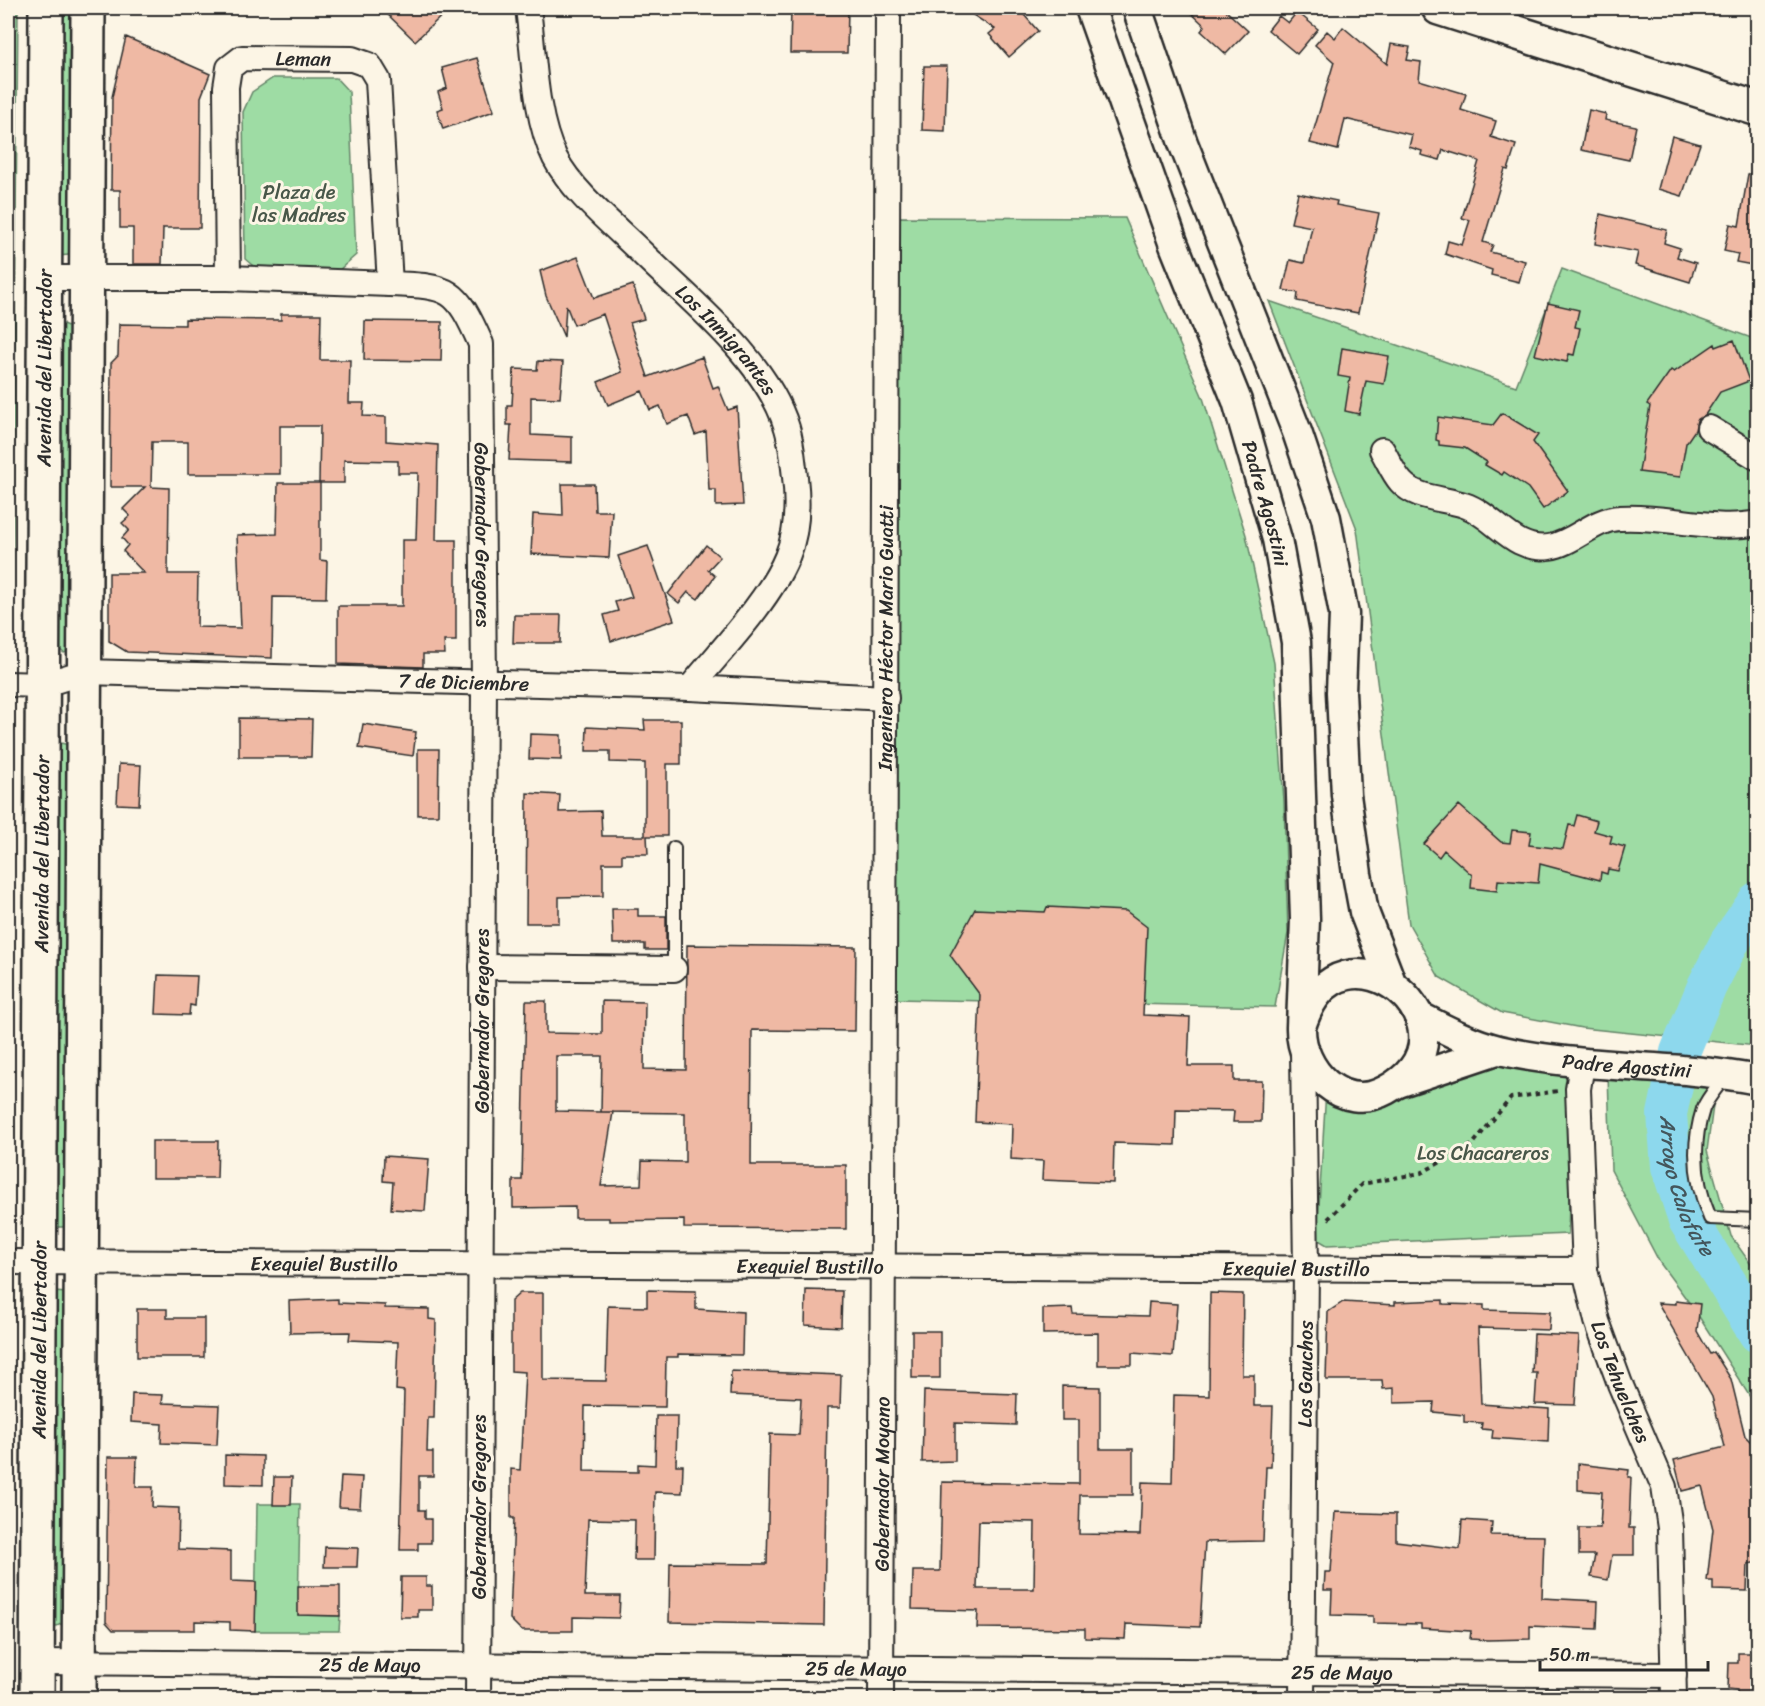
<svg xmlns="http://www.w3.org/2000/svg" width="1765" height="1706" font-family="Sriracha,sans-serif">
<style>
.green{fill:#9edca4;stroke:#648468;stroke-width:1.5}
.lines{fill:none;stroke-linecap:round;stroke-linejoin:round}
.river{stroke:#8dd8ed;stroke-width:40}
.building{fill:#efb9a4;stroke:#2b2b2b;stroke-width:1.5;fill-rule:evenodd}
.service-casing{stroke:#2b2b2b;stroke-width:16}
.minor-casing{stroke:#2b2b2b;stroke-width:28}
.tertiary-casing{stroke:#2b2b2b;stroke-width:33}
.secondary-casing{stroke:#2b2b2b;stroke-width:38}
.primary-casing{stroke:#2b2b2b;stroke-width:38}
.path{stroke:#2b2b2b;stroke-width:4;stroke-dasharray:4.5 4.5;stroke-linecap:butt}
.service{stroke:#fcf5e5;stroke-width:12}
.minor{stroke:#fcf5e5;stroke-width:24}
.tertiary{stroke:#fcf5e5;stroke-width:28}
.secondary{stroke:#fcf5e5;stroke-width:33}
.primary{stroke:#fcf5e5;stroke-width:33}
.labels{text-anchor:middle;stroke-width:6;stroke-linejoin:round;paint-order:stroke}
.street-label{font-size:20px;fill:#2b2b2b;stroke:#fcf5e5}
.park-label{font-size:20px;fill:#485749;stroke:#fcf5e5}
.water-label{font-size:21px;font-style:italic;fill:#44565c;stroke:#fcf5e5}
</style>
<rect width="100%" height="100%" fill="#fcf5e5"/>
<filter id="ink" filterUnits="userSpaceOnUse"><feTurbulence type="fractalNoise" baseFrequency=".0167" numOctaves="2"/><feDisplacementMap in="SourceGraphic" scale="12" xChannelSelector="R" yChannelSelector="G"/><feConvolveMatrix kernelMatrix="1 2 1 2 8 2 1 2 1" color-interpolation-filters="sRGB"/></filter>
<g filter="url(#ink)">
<path class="green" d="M8 8H18L12 645H8Z
M58 8H73L71 249 68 255 59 256Z
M273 78H336L349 92 356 255 339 270H258L245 259 243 112 252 92Z
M899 217 1125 218 1203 398 1246 535 1274 663 1284 801 1288 933 1275 1007 896 999Z
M1562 269 1757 340V1046L1582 1028 1502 1013 1439 977 1409 924 1357 529 1269 301 1516 386Z
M63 324 72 328 70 651 64 653 59 649 60 325Z
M61 743 69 745 66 1227H56L57 747Z
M1525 1064 1573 1071 1568 1234 1327 1245 1317 1239 1326 1090 1479 1065Z
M1608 1074 1716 1083 1707 1151 1731 1236 1757 1273V1408L1696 1312 1660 1263 1611 1170Z
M55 1292 66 1293 65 1622 57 1626 52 1625Z
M257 1504H300L298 1615 340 1616 339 1631H255Z"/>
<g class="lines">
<path class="river" id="s1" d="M1758 901 1729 943 1707 986 1680 1052 1667 1114 1671 1167 1688 1220 1758 1333"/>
</g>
<path class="building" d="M381 8H450L415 41Z
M791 8H848L847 53H790Z
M962 8H1018L1038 31 1009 57 989 34 995 29Z
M1186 8H1223L1248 31 1226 54 1201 31 1205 26Z
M1297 12 1318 29 1297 54 1268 30 1279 16 1288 23Z
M1343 27 1387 64 1391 44 1410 47 1407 60 1421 62 1419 80 1466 94 1461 110 1496 121 1491 137 1516 145 1508 170 1505 169 1483 242 1493 245 1490 252 1525 261 1519 282 1491 275 1492 270 1445 254 1448 241 1462 245 1470 220 1462 218 1479 161 1443 150 1440 160 1421 155 1422 151 1409 147 1412 135 1345 119 1338 150 1310 143 1334 62 1315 45 1327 31 1335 38Z
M126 37 210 74 201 97 200 228H163L162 264H133V228H120V190H111L112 97Z
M477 58 494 111 443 129 437 110 443 108 438 92 447 88 442 68Z
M924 66H947L945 131 922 130Z
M1589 110 1606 114 1605 120 1636 126 1629 160 1581 150Z
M1672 136 1700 144 1682 196 1658 189Z
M1748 174H1758V266L1736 262 1738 254 1724 251 1730 224 1739 226Z
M1298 193 1337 201 1336 205 1379 213 1358 313 1297 301 1298 293 1283 290 1290 260 1304 263 1312 227 1291 223Z
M1600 214 1667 230 1664 243 1680 248 1677 257 1696 263 1690 282 1635 265 1638 252 1595 244Z
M578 257 594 298 633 285 644 319 630 323 648 377 702 357 713 388 718 386 728 410 737 407 743 505 716 506V490H709L706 431 695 435 688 416 667 424 660 406 650 410 642 391 608 405 598 382 622 372 603 314 574 325 566 305 564 337 546 296 540 271Z
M1548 303 1579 310 1575 327 1580 328 1574 355 1569 354 1567 362 1535 355Z
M281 314H321L320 360H350L349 403H364L363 416 386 417V441L438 445 436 540H456V641H444L445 654H423V667L338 664V606H402V540H416L418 473H398V461L344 460V483H319L320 426H280V474H188V442H152L151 487 169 488 168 574H198L197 627 241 628 237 535 277 534 278 483H320V560L327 561 326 598 273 597 272 658 127 652 109 641V573H144L123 551 128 545 122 538 129 530 122 523 130 516 123 509 145 487H110L111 363 118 356 119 324 185 325V319L281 320Z
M365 321 442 322 441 361 364 360Z
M1734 340 1749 381 1720 392 1705 415 1697 420 1695 430 1686 443 1680 477 1639 472 1650 406 1647 404 1671 370 1674 372 1715 344 1716 347Z
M1342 348 1389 356 1384 384 1366 381 1359 414 1345 411 1350 378 1338 376Z
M538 361 563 362 560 398 531 397V435L572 437V462L509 460 511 425H507V405H512L514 369 537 370Z
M1502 413 1538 435 1533 442 1568 491 1543 509 1528 488 1504 472 1502 475 1485 465 1487 462 1465 448 1439 445V441L1436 440 1438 417 1493 425Z
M562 484H594L595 511H612L609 558 531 554 533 514 563 516Z
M706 545 720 557 708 570 715 576 698 599 688 592 679 603 668 594Z
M648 546 674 620 611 641 604 615 618 611 615 602 632 597 618 556Z
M514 615H561L560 643H513Z
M239 718 312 719 311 757H239Z
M644 720H681V764H667V836H647L648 854H622V863H603V896L559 897V923H526L527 793 560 795 559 812 601 811 602 836H645V763L610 762V751H586L587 727 645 730Z
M363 724 416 732 413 756 359 748Z
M530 734 561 735V760L529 759Z
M418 749H439L438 815H418Z
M119 764 141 765 139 805 117 804Z
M1459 805 1501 842 1510 843 1512 830 1531 832 1529 845 1563 849 1569 825 1574 826 1577 815 1597 821 1594 831 1612 836 1610 843 1625 847 1618 871 1608 869 1607 874 1601 872 1600 880 1540 864 1538 883 1498 880 1497 891 1471 888 1472 875 1444 850 1439 857 1424 844Z
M1047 907 1126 911 1147 927 1143 1015 1190 1017 1188 1066H1234V1081H1262L1261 1122H1233L1234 1111 1176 1110 1175 1145 1114 1143 1113 1183 1042 1180 1043 1161 1011 1159 1012 1124 975 1122 980 995 950 955 975 909 1045 912Z
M612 909H638V916H666V950H645V944H613Z
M687 945 856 947 855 1031 752 1030 751 1165H846V1229L684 1228V1220L609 1221V1218H575V1207L513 1208V1180H522L526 1001H546V1033L602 1034V1001L645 1002 644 1069 686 1070ZM556 1056H602L601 1112 556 1111ZM601 1112 685 1113V1162L642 1161 641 1185 601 1186 613 1112Z
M158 975 197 976 195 1006 190 1005 189 1015 156 1014Z
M152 1141H218L217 1178H152Z
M384 1156 429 1159 425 1211 391 1209 393 1182 383 1181Z
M647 1290 696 1291V1309L743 1312 742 1355 678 1354V1357H666L665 1407 585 1406 584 1471 638 1472V1464L655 1465 656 1416H677L676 1465H683L682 1493 655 1492 654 1560H634L635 1520 588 1519 585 1596H620L619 1618 573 1617V1631H522L510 1619 514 1518H511V1469L520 1470 525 1372 511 1371V1301L520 1293H543V1380L606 1381 608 1306 647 1307Z
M806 1290 842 1291 841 1327 805 1325Z
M1210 1293 1243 1294 1242 1375H1254V1406H1273L1271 1467H1266L1263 1541 1205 1542 1200 1627 1126 1624 1125 1639 1085 1638V1629L977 1628 978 1611 912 1609 913 1571H940L942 1482 1079 1484V1420H1062V1386L1100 1387V1449H1133V1495H1080L1079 1534 1140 1535 1142 1482 1172 1483 1174 1395 1209 1396ZM979 1521 1035 1522 1034 1589H977Z
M338 1299V1303L385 1305V1308L429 1309V1319L436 1320 434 1418H428L427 1452H433V1476H419V1510H425V1519H431V1543H418V1550H400L404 1391 396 1390 398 1342 349 1340 350 1332 290 1333 289 1301Z
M1443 1300V1304L1484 1305V1310L1550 1312 1549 1330 1478 1328 1481 1404 1549 1409 1548 1442 1492 1438 1493 1430 1481 1429 1482 1423 1464 1422V1415L1433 1412 1434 1402 1394 1403V1388L1383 1389 1382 1380H1326L1328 1312 1343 1302 1395 1305V1302Z
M1676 1301 1700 1304 1697 1331 1710 1354 1714 1352 1731 1379 1745 1436 1758 1449V1562L1748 1564 1747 1591 1713 1590V1581H1707L1713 1529 1702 1486 1682 1491 1674 1460 1725 1447 1712 1397 1658 1303 1676 1304Z
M1149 1302 1177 1304 1173 1356 1132 1353V1365H1098V1333L1043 1334V1309L1072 1308 1073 1314 1148 1316Z
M137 1309H167V1318H204V1357H137Z
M912 1331H940V1378H912Z
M1534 1334 1579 1336 1575 1405 1535 1404 1537 1373H1532Z
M731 1371 841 1375 840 1408H827L824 1625 669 1622 670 1563 767 1564 770 1434 799 1435 801 1398 730 1395Z
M924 1391 1017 1394 1016 1425 955 1423V1461L922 1462Z
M132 1394 163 1395 162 1403 219 1405 217 1445 161 1443 162 1424 131 1422Z
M225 1455 263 1456V1485L225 1484Z
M108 1457H137L136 1487H153L152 1507 179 1508 178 1549 231 1551V1581L256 1582 255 1631 230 1630V1622L195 1621V1630H113L106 1622Z
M1578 1464 1629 1470 1628 1477H1631L1629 1528H1634V1555H1612L1608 1580 1591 1577 1595 1555H1579V1528H1600L1602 1492 1578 1490Z
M341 1476 362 1477 360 1508 339 1507Z
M274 1477H292L291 1505H273Z
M1335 1512 1396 1514V1541L1460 1549 1462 1520 1492 1522 1491 1535 1544 1536 1542 1598 1598 1601 1597 1629 1530 1626V1639L1488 1640 1470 1639 1471 1631 1421 1628V1624L1373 1623V1616L1331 1615 1332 1590H1324L1325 1572H1331Z
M325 1547 358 1548 357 1567H324Z
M401 1577H426V1586H432V1610H418V1617H400Z
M298 1586H340V1616L298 1615Z
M1738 1653H1758V1698L1737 1697V1690L1728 1689 1729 1663H1738Z"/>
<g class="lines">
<g class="service-casing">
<path id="service" d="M674 969V848
M1726 1075C1719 1085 1707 1098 1703 1109 1691 1147 1695 1183 1710 1218L1758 1220"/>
</g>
<g class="minor-casing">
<g id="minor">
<path id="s2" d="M528 8C534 54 534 116 555 158 573 193 616 227 644 255 692 302 767 361 787 428 792 444 793 461 795 477 798 503 797 533 787 557 769 601 720 651 690 688"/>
<path d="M44 278H228L390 284"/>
<path id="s3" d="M228 278 226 87 229 68 242 58 352 59 369 65 378 80 390 284C451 286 456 288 481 344L484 685 478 1698"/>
<path d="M1709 428 1758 458"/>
<path d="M1382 450C1388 460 1393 473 1401 482 1416 499 1444 498 1464 505 1495 515 1512 552 1549 547 1575 543 1593 519 1620 518 1666 515 1712 532 1758 523"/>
<path id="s4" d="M8 684 42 685 84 672 690 688 886 698"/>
<path d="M482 967 674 969"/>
<path id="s5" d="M1582 1064 1578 1089 1585 1270 1597 1321 1620 1384 1664 1487 1670 1528 1674 1698"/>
<path id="s6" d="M8 1262 1585 1270"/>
<path id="s7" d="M37 1662 1674 1675"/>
<path id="s8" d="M881 1698 888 8"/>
<path id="s9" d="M1302 1698 1306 1270 1303 1051"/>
</g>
</g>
<g class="tertiary-casing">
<g id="tertiary">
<path id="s10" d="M1090 8 1174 245 1237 401 1277 539 1296 642 1305 919 1301 1027C1300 1070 1342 1114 1386 1090 1493 1032 1340 901 1301 1027"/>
<path d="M1137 8 1183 143 1297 432 1326 518 1344 614 1341 692 1346 795 1357 874 1364 912 1391 982"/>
<path id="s11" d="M1419 1016C1444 1029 1470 1043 1499 1050 1584 1070 1672 1063 1758 1080"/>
<path d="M1398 1083 1497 1050"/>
</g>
</g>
<g class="secondary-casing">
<path id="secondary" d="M1439 8 1758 109"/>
</g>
<g class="primary-casing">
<g id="primary">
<path id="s12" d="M37 1698 46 8"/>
<path d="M79 1698 88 8"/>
</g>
</g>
<path class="path" d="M1328 1219 1362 1184 1421 1173 1472 1145 1511 1098 1558 1091"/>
<use href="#service" class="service"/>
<use href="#minor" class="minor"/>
<use href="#tertiary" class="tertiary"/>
<use href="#secondary" class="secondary"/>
<use href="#primary" class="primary"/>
</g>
</g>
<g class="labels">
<g class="street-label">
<text dy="7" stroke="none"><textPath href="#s3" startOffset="288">Leman</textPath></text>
<text dy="7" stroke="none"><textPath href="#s2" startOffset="404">Los Inmigrantes</textPath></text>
<text dy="7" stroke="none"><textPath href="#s12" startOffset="1330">Avenida del Libertador</textPath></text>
<text dy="7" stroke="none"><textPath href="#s10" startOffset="526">Padre Agostini</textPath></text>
<text dy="7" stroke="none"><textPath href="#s3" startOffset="888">Gobernador Gregores</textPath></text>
<text dy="7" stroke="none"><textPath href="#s8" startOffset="1060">Ingeniero Héctor Mario Guatti</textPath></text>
<text dy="7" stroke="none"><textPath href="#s4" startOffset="458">7 de Diciembre</textPath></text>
<text dy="7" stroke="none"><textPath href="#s12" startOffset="844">Avenida del Libertador</textPath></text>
<text transform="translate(482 1021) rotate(-90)" y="7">Gobernador Gregores</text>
<text dy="7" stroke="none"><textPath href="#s11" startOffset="216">Padre Agostini</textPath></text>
<text dy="7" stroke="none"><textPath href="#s6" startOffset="316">Exequiel Bustillo</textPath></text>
<text dy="7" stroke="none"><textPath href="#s6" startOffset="802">Exequiel Bustillo</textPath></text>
<text dy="7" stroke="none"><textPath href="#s6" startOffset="1288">Exequiel Bustillo</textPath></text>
<text dy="7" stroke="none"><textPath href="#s12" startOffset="358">Avenida del Libertador</textPath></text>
<text dy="7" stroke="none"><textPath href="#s9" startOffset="324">Los Gauchos</textPath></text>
<text dy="7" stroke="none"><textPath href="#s5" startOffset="324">Los Tehuelches</textPath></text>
<text dy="7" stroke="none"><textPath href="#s8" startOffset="214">Gobernador Moyano</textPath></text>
<text transform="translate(479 1507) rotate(-90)" y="7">Gobernador Gregores</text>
<text dy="7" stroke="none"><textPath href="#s7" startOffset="333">25 de Mayo</textPath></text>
<text dy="7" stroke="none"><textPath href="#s7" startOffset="819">25 de Mayo</textPath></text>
<text dy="7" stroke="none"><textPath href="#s7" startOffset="1305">25 de Mayo</textPath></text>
</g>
<g class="park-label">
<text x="299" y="199">Plaza de<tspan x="299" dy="23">las Madres</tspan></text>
<text x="1483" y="1160">Los Chacareros</text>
</g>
<g class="water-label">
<text dy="7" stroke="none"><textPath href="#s1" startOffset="309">Arroyo Calafate</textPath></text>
</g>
</g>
<rect width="1765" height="1706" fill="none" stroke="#fcf5e5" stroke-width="30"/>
<rect x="15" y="15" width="1735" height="1676" fill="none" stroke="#2b2b2b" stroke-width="2" filter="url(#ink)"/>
<path d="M1540 1661v9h168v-9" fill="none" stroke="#2b2b2b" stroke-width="3"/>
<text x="1549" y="1661" font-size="18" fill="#2b2b2b" stroke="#fcf5e5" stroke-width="4.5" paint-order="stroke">50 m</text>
</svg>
